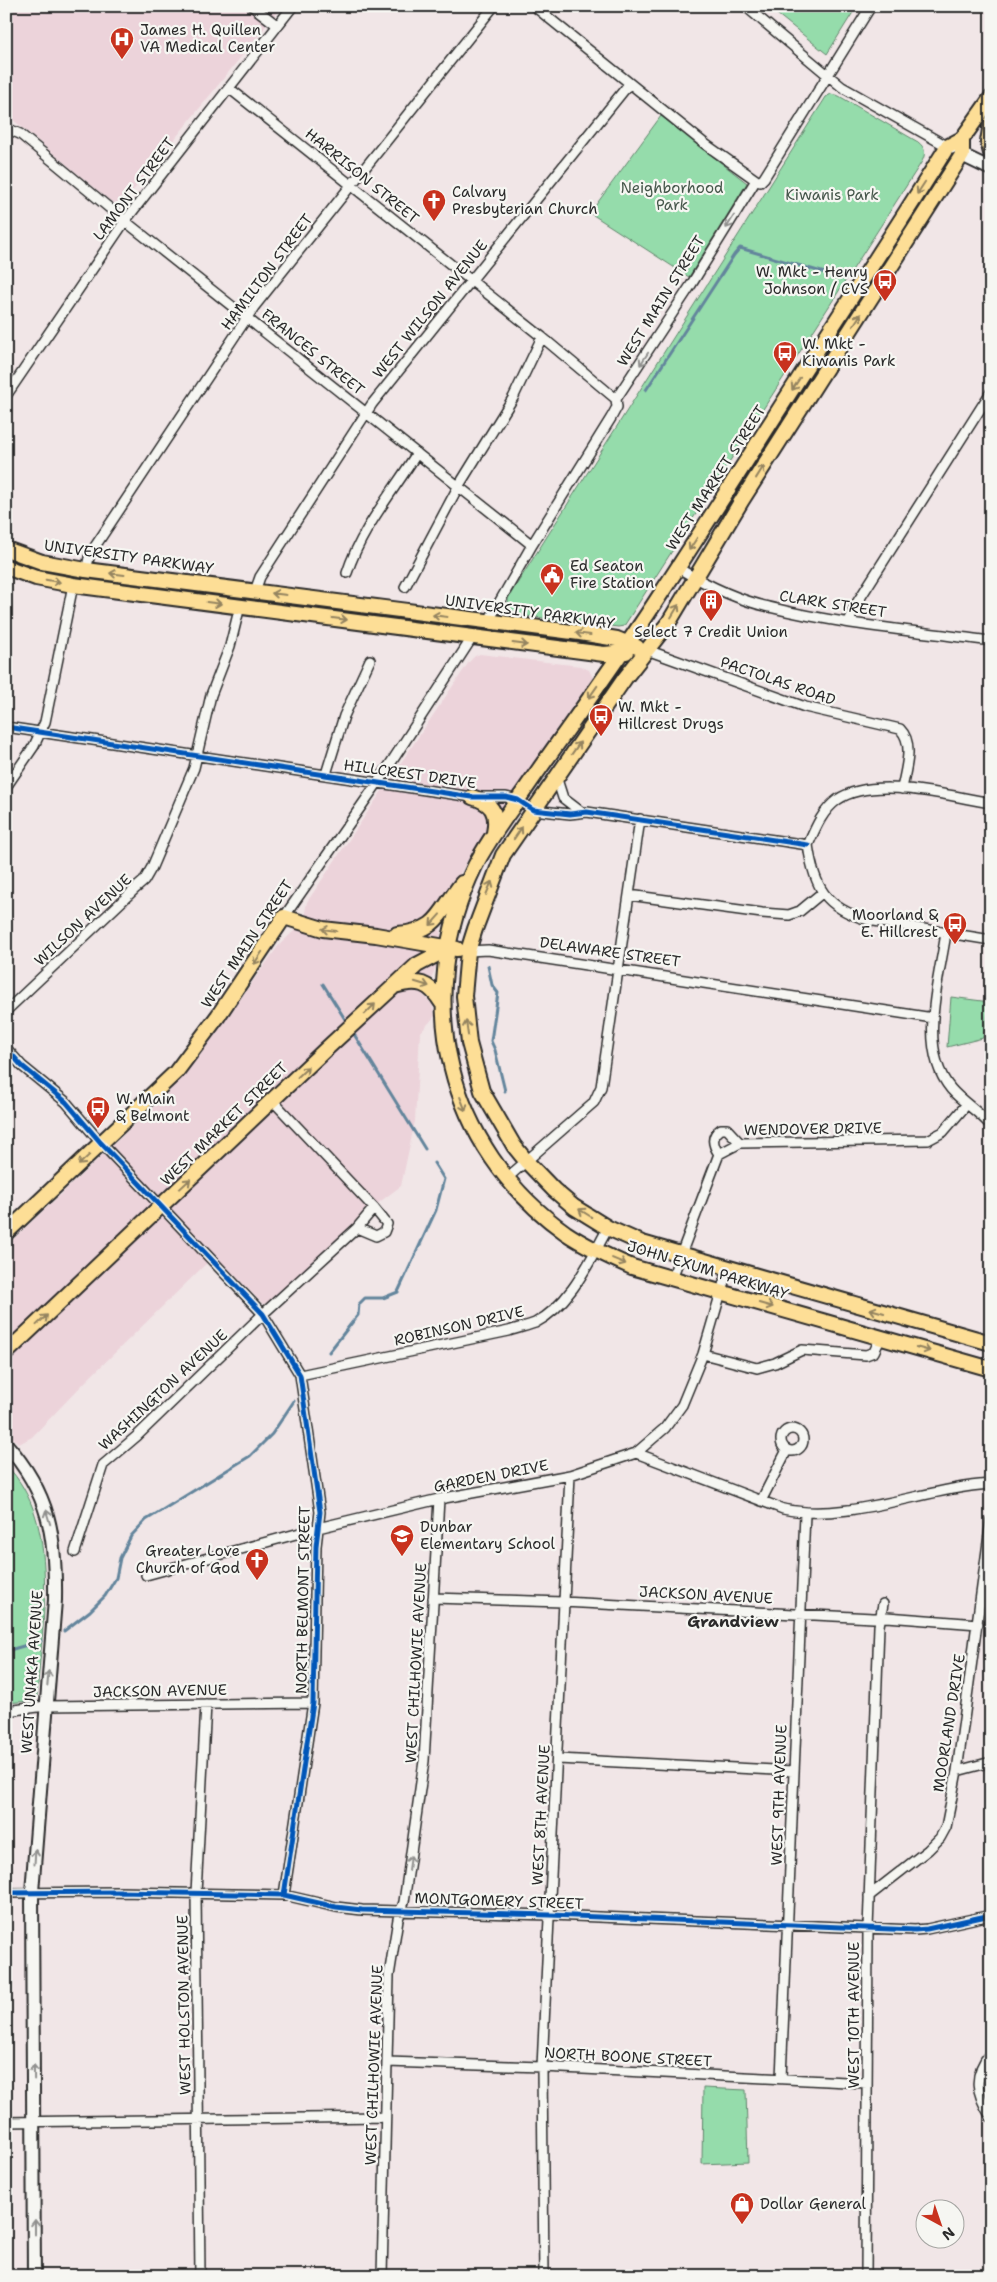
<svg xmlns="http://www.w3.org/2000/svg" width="997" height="2282" font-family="'Shantell Sans',sans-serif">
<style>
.built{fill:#ecd3da}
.green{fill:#95dcab;stroke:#60846b}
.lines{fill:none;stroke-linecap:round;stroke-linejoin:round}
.stream{stroke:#63859c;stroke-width:3}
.street-casing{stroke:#2b2b2b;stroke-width:12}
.secondary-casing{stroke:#2b2b2b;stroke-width:16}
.primary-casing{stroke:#2b2b2b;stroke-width:18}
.street{stroke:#f6f6f2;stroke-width:9}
.secondary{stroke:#f6f6f2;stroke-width:12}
.primary{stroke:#fdde96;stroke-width:14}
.cycleway-casing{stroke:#f6f6f2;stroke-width:8}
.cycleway{stroke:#0057b8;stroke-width:5}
.oneway{stroke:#948460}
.oneway2{stroke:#90908e}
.labels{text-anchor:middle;stroke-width:4.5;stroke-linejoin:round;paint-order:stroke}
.poi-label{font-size:15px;fill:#2b2b2b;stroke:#f6f6f2;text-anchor:start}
.street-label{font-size:15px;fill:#2b2b2b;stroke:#f6f6f2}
.park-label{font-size:15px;fill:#46574b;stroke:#f6f6f2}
.neighbourhood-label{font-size:16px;font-weight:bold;fill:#2b2b2b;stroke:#f6f6f2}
</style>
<rect width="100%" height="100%" fill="#f1e6e7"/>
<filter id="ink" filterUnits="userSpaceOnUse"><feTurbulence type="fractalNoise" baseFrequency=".02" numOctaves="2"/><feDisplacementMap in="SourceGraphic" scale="10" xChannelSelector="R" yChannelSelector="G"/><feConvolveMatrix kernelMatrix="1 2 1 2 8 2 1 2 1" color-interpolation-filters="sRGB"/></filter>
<g filter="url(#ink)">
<path class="built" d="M6 6H282L119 208 6 114Z
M480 654 580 666 589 670 593 678 488 828 435 914 441 932 436 967 424 996 432 1004 435 1016 420 1033 415 1121 401 1186 362 1215 269 1302 263 1304 215 1255 83 1384 32 1437 19 1444 6 1431V1246L166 1095 201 1054 279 945 308 918 305 912 307 902 469 662 475 656Z"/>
<path class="green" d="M767 6H857L827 54Z
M831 94 839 96 918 142C926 148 926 155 921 163L624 626 618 627 526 616C514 614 507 611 508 598L826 97Z
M661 116 747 183 689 277 590 213Z
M951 997 990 1002 983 1038 947 1047Z
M6 1465C62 1522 42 1624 37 1696L30 1701 6 1703Z
M703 2088 746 2090 748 2162 702 2164Z"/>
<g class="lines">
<path class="stream" d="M646 390 734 255 740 248 842 278
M488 966 492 985 498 993 491 1041 495 1050 505 1091
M323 984 348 1024
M352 1031 425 1149
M329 1352 358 1315 359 1304 365 1298H383L398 1292 436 1210 444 1179 434 1163
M64 1631 90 1611 105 1596 116 1578 120 1558 131 1536 146 1520 250 1456 272 1434 294 1401
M6 1651 41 1641"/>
<g class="street-casing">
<path id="street" d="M252 6 278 26
M534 6 705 144 756 180
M745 6 842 87 952 149
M229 88 542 337 616 399
M6 128 20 134 125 221 532 545
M756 180 760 182 764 178 871 6
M6 396 125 221 293 6
M678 568C705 584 737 600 769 607 841 625 917 631 991 641
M86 570 90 554 254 307 494 6
M347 573C361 529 393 492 417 453
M405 587 458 487 513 398 542 337
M255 591 260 577 372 404 629 84
M488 622 532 545 611 418 617 407 616 399 691 285 756 180
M849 622 855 606 991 392
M647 650 805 707 900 729C915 744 905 770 902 789
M6 727 472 797H506L518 800 533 810 570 814 587 812 808 845
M326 774 344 716 370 660
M556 776 563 798 580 811
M6 787 34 746 45 722 73 585
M808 845C814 887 825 908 868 920L991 940
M808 845C815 829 822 811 837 800 874 775 948 796 991 803
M629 895 762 913 789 915 800 911 823 892
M284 917 385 772 472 638
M946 933C939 981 917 1049 951 1089 963 1103 980 1112 991 1126
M468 951 488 950 933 1018
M6 1011 136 888 144 881 152 867 194 768 211 695 230 646 240 606
M6 1048 22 1066 66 1102 101 1143 263 1314 300 1375 320 1512 316 1546 313 1703 284 1895
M273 1101 374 1208 387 1224 384 1232 376 1236 357 1228
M719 1154C712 1144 711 1136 721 1129H727L740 1143
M507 1178 594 1102 601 1087 640 819
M672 1278 719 1154 740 1143 928 1140 943 1132 967 1104
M703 1354 757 1368 775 1363 802 1350 866 1355 874 1352 881 1337
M300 1375 509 1331C517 1328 527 1326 535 1323 571 1304 589 1262 608 1228
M781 1440a11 11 0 1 1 22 0a11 11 0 1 1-22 0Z
M636 1453 783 1509C849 1523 924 1488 991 1484
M761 1501 787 1450
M75 1552 103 1465 137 1436 263 1314 357 1228 374 1208
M146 1575 318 1528 439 1499 570 1475 636 1453 665 1428 682 1405 703 1354 728 1268
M433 1598 563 1602 873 1618 887 1617 978 1624
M6 1711 46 1706 313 1703
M558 1759 793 1771
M957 1771 991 1762
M6 1893 117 1892 284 1895 336 1907 362 1910 550 1915 915 1930 927 1929 991 1915
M869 1896 928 1850 940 1838 946 1827 957 1771 991 1520
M991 2052C972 2076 976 2093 991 2117
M387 2062 542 2067 867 2083
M781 2078 805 1514
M6 2122 385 2117
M200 2276 196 1893 206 1704
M382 2276 389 1976 398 1919 404 1902 424 1761 439 1499
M544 2276 542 2067 570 1475
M866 2276 868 1929 879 1626 883 1604"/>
</g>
<g class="secondary-casing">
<path id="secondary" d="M962 155 991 169
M6 1444C50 1494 56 1536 55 1600L32 1892 34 2276"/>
</g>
<g class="primary-casing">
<path id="primary" d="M991 98 962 139 947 147C903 218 857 288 812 358 762 436 713 514 662 592 621 656 575 718 531 781 512 809 490 836 475 866 411 997 446 1148 566 1233 587 1247 609 1257 632 1267L991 1369
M991 123 988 142 991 153
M962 139V155L742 500 669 622 625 678 503 855 475 929 468 951 464 996 469 1043 482 1091 514 1146 527 1162 554 1190 574 1207 608 1228 642 1243 991 1343
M6 549 42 562 86 570 580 633 617 639 637 647
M6 567 36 578 73 585 604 654 626 652
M472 797C492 803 498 812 494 833
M397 934C440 931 438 913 462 883
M394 986C418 979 429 982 442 1003
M6 1233 176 1072 218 1016 284 917 323 929 376 935 457 949
M6 1353 324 1051 417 965 449 948"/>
</g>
<use href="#street" class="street"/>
<use href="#secondary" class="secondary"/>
<use href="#primary" class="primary"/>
<g class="cycleway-casing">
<path id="cycleway" d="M6 727 472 797H506L518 800 533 810 570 814 587 812 808 845
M6 1048 22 1066 66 1102 101 1143 263 1314 300 1375 320 1512 316 1546 313 1703 284 1895
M6 1893 117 1892 284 1895 336 1907 362 1910 550 1915 915 1930 927 1929 991 1915"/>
</g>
<use href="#cycleway" class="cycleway"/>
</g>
<defs><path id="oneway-shaft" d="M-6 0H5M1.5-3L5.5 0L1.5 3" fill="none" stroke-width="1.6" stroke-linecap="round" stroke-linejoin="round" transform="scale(1.25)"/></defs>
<g class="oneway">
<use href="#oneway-shaft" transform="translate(921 188) rotate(123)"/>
<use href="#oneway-shaft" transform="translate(857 320) rotate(-57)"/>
<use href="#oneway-shaft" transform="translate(796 384) rotate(123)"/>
<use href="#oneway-shaft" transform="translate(760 472) rotate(-58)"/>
<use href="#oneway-shaft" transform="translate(693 544) rotate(123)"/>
<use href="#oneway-shaft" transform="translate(117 574) rotate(-173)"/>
<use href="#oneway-shaft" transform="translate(53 581) rotate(10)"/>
<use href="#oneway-shaft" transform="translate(279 594) rotate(-173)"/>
<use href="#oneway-shaft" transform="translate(214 603) rotate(7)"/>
<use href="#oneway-shaft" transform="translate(675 611) rotate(-59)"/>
<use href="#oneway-shaft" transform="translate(440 616) rotate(-173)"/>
<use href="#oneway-shaft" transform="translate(340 619) rotate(7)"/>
<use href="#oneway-shaft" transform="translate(583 634) rotate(-172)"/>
<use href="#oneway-shaft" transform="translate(520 644) rotate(7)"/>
<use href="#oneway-shaft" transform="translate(593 692) rotate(125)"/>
<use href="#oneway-shaft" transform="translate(576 748) rotate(-55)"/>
<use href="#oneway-shaft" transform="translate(518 833) rotate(-56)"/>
<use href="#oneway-shaft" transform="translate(489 888) rotate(-67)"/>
<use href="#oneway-shaft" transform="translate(435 920) rotate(132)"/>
<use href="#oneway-shaft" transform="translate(329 930) rotate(-172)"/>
<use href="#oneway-shaft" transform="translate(258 958) rotate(124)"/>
<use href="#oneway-shaft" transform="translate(422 984) rotate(17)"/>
<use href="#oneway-shaft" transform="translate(370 1009) rotate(-45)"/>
<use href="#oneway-shaft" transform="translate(467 1028) rotate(-98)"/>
<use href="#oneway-shaft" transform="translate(303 1072) rotate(-44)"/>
<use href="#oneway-shaft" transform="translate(463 1104) rotate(68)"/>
<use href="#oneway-shaft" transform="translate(84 1160) rotate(137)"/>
<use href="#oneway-shaft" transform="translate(185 1184) rotate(-43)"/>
<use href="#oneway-shaft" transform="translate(585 1213) rotate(-148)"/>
<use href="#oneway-shaft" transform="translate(619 1261) rotate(23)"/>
<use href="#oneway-shaft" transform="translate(766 1305) rotate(16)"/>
<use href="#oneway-shaft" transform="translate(877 1311) rotate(-164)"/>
<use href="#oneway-shaft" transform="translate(42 1320) rotate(-43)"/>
<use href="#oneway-shaft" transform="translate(923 1349) rotate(16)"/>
</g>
<g class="oneway2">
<use href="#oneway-shaft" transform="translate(730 222) rotate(122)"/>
<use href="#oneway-shaft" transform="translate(644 359) rotate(123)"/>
<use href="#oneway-shaft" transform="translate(48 1517) rotate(-107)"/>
<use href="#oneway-shaft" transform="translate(48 1678) rotate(-85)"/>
<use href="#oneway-shaft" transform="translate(35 1857) rotate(-86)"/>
<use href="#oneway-shaft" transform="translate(410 1863) rotate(-82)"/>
<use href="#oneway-shaft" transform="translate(34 2072) rotate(-91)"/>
<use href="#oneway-shaft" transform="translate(35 2227) rotate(-90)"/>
</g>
</g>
<defs>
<g id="hospital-pin" transform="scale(1.25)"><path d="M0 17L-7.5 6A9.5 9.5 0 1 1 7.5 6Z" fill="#c8321e" stroke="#f6f6f2"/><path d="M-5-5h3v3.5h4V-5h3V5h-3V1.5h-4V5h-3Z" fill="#fff"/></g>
<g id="church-pin" transform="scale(1.25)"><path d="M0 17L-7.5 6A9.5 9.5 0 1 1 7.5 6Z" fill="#c8321e" stroke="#f6f6f2"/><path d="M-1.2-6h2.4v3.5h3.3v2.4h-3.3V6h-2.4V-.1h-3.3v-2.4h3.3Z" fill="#fff"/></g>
<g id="bus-pin" transform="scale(1.25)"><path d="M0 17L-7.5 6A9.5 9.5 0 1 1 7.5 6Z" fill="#c8321e" stroke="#f6f6f2"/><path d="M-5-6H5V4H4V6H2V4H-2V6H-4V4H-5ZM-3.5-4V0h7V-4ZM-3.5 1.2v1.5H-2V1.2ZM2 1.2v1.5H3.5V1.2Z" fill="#fff"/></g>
<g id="civic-pin" transform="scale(1.25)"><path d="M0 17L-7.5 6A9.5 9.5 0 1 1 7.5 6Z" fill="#c8321e" stroke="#f6f6f2"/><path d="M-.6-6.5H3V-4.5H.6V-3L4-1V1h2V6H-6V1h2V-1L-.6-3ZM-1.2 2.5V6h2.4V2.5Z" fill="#fff"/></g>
<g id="building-pin" transform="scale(1.25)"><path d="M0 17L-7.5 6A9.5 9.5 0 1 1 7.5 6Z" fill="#c8321e" stroke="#f6f6f2"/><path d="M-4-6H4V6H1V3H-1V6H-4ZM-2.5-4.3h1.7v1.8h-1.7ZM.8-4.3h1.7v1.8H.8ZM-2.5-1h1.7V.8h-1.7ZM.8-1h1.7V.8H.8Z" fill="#fff"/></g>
<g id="school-pin" transform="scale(1.25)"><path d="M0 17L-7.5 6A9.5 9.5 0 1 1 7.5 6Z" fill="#c8321e" stroke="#f6f6f2"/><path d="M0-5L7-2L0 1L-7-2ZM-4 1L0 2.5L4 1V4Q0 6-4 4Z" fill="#fff"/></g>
<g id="shop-pin" transform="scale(1.25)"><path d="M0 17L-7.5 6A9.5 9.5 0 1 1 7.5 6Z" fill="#c8321e" stroke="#f6f6f2"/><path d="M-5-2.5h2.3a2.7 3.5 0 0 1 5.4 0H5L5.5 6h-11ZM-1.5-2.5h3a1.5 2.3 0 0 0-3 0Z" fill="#fff"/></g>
</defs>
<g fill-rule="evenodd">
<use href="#hospital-pin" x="122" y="39"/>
<use href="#church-pin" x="434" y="201"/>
<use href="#bus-pin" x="885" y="281"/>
<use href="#bus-pin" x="785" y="353"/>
<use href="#civic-pin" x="552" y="575"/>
<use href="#building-pin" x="711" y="601"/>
<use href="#bus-pin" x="601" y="716"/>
<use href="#bus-pin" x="955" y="924"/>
<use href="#bus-pin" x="98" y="1108"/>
<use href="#school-pin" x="402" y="1536"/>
<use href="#church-pin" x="257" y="1560"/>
<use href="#shop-pin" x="742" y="2204"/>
</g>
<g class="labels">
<g class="poi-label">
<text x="140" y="35">James H. Quillen<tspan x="140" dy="17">VA Medical Center</tspan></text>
<text x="452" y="197">Calvary<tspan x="452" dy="17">Presbyterian Church</tspan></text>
<text x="868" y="277" text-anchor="end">W. Mkt - Henry<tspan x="868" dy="17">Johnson / CVS</tspan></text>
<text x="802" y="349">W. Mkt -<tspan x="802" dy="17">Kiwanis Park</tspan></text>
<text x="570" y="571">Ed Seaton<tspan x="570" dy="17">Fire Station</tspan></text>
<text x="711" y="637" text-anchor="middle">Select 7 Credit Union</text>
<text x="618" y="712">W. Mkt -<tspan x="618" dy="17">Hillcrest Drugs</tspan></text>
<text x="938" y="920" text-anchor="end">Moorland &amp;<tspan x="938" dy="17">E. Hillcrest</tspan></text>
<text x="116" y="1104">W. Main<tspan x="116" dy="17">&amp; Belmont</tspan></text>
<text x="420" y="1532">Dunbar<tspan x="420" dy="17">Elementary School</tspan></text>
<text x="240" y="1556" text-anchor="end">Greater Love<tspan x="240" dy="17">Church of God</tspan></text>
<text x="760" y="2209">Dollar General</text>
</g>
<g class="street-label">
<text transform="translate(362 176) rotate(39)" y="5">HARRISON STREET</text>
<text transform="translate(134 189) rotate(-53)" y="5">LAMONT STREET</text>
<text transform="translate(267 272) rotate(-53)" y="5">HAMILTON STREET</text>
<text transform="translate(661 301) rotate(-58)" y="5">WEST MAIN STREET</text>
<text transform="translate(430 309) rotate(-51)" y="5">WEST WILSON AVENUE</text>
<text transform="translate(313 352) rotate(39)" y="5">FRANCES STREET</text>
<text transform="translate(716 478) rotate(-57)" y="5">WEST MARKET STREET</text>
<text transform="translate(129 557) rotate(8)" y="5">UNIVERSITY PARKWAY</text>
<text transform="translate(833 604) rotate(9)" y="5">CLARK STREET</text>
<text transform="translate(530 612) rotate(8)" y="5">UNIVERSITY PARKWAY</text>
<text transform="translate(778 681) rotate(19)" y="5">PACTOLAS ROAD</text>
<text transform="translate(410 774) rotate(8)" y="5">HILLCREST DRIVE</text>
<text transform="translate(83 920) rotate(-43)" y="5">WILSON AVENUE</text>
<text transform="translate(247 944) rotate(-56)" y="5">WEST MAIN STREET</text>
<text transform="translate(610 952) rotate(8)" y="5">DELAWARE STREET</text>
<text transform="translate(224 1124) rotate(-44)" y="5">WEST MARKET STREET</text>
<text transform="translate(813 1129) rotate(-1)" y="5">WENDOVER DRIVE</text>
<text transform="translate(708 1270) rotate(17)" y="5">JOHN EXUM PARKWAY</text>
<text transform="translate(459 1326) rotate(-13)" y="5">ROBINSON DRIVE</text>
<text transform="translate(163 1390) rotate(-43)" y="5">WASHINGTON AVENUE</text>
<text transform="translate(491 1476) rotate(-11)" y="5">GARDEN DRIVE</text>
<text transform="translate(706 1595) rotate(3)" y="5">JACKSON AVENUE</text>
<text transform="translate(303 1600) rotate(-89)" y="5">NORTH BELMONT STREET</text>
<text transform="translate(416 1663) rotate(-87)" y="5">WEST CHILHOWIE AVENUE</text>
<text transform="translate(32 1672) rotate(-86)" y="5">WEST UNAKA AVENUE</text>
<text transform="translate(160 1691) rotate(-1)" y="5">JACKSON AVENUE</text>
<text transform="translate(949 1723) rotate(-81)" y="5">MOORLAND DRIVE</text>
<text transform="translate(779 1795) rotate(-88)" y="5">WEST 9TH AVENUE</text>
<text transform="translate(541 1815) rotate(-87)" y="5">WEST 8TH AVENUE</text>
<text transform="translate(499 1901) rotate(2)" y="5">MONTGOMERY STREET</text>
<text transform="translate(184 2005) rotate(-91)" y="5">WEST HOLSTON AVENUE</text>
<text transform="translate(854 2015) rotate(-90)" y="5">WEST 10TH AVENUE</text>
<text transform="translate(628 2057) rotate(3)" y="5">NORTH BOONE STREET</text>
<text transform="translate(374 2065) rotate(-88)" y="5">WEST CHILHOWIE AVENUE</text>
</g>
<g class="park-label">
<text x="672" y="193">Neighborhood<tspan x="672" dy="17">Park</tspan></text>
<text x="832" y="200">Kiwanis Park</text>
</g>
<g class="neighbourhood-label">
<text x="733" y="1627">Grandview</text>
</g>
</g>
<rect width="997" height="2282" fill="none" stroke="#f6f6f2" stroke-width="25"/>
<rect x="12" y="12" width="972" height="2257" fill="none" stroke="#2b2b2b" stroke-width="2" filter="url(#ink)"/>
<g transform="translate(940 2224) rotate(140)"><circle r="24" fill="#f6f6f2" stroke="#a5a5a2"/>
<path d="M0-4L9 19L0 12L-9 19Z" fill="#c8321e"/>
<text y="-8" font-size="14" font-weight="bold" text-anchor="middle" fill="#2b2b2b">N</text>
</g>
</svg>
